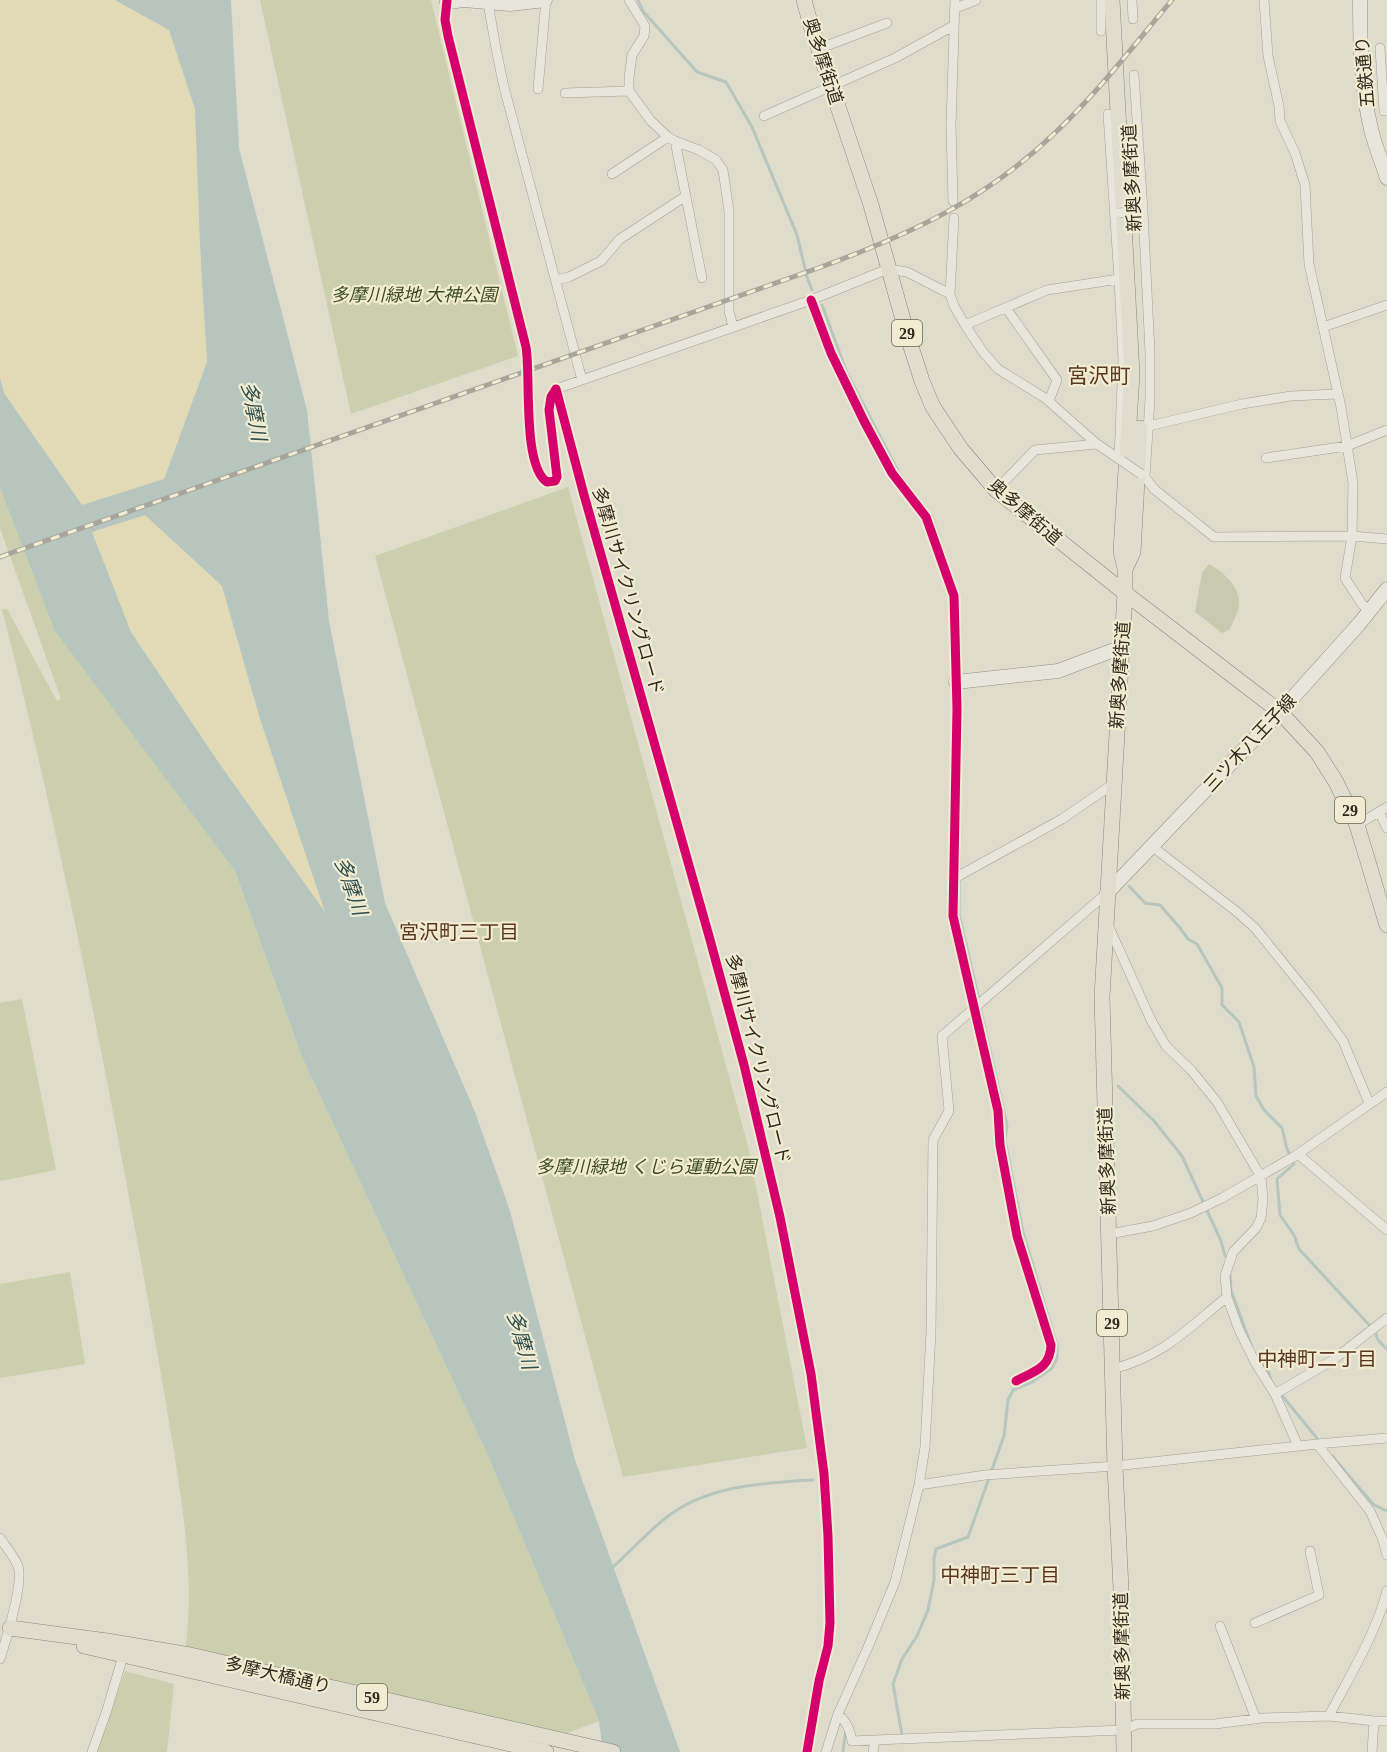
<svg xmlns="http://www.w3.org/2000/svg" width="1387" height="1752" font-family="'Times New Roman','Noto Sans JP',serif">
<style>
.green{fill:#cbcfae}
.sand{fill:#e1dab4}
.cemetery{fill:#c7caae}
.water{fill:#b6c6be;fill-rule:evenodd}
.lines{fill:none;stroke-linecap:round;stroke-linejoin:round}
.stream{stroke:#b6c6be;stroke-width:3}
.street-casing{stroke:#a5a194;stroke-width:10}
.secondary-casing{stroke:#949084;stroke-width:15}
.primary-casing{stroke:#8b867b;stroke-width:16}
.street{stroke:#e8e6dc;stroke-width:9}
.secondary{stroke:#e8e6dc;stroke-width:14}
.primary{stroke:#e0ddce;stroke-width:15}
.rail-casing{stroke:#a8a59c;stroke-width:5}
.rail{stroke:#f1ecd1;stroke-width:3;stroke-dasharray:9;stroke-linecap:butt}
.street-bridge-casing{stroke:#a5a194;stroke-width:10;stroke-linecap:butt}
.street-bridge{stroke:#e8e6dc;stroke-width:9}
.cycleway-casing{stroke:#f1ecd1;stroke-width:13}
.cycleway{stroke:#d6006c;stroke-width:9}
.labels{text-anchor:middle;stroke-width:4.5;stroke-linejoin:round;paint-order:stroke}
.shield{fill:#f1ecd1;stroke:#6b6454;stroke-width:1.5}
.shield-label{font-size:16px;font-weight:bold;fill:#322a1e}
.street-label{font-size:18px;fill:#322a1e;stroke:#f1ecd1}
.park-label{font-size:18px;font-style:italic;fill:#3e4c26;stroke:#f1ecd1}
.water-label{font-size:20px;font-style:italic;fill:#2e4e50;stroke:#f1ecd1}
.neighbourhood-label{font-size:20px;fill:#5a3522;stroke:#f1ecd1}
.quarter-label{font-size:21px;fill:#5a3522;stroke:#f1ecd1}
</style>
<rect width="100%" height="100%" fill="#e0dccb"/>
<path class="green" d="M260 0H431L518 356 351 414Z
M568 487 748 1146 807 1448 623 1477 375 556Z
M0 488 56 631 235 871 302 1057 489 1458 599 1721 554 1738 185 1654C194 1585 185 1520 174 1452 165 1396 155 1340 145 1284 104 1057 59 832 2 609H7L57 701 61 699 0 528Z
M22 999 56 1170 0 1181V1003Z
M70 1272 85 1364 0 1378V1284Z
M125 1671 174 1684 167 1752H97Z"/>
<path class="sand" d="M0 0H115L169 30 195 109 200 246 207 362 164 479 82 505 4 393 0 378Z
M145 515 222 586 260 719 326 914 219 763 131 632 92 532Z"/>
<path class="cemetery" d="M1209 564C1222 571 1241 587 1239 604 1239 612 1233 622 1229 630L1222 633 1195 612 1202 573Z"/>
<path class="water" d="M115 0H231L239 148 307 410 329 621 385 903 475 1112 510 1211 575 1460 680 1752H603L599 1721 489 1458 302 1057 235 871 55 631 0 488V378L4 393 82 505 164 479 207 362 200 246 195 109 169 30ZM145 515 222 586 260 719 325 912 219 763 131 632 92 532Z"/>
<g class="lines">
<path class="stream" d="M638 0 643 11 697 72 726 82 752 127 797 235 807 277 812 290
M822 305 847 373 900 475 932 517 951 574
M959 610 960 628V666
M960 796 959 914 979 1000
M1129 886 1145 903 1160 905 1180 928 1188 939 1197 944 1222 988V1005L1239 1022 1254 1067 1256 1096 1264 1110 1282 1128 1287 1149 1294 1164 1277 1179 1280 1215 1294 1235 1299 1249 1371 1327
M1118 1086 1154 1121 1182 1156 1221 1241 1225 1256
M1230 1275 1231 1290 1251 1345
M1375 1332 1378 1340 1387 1349
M1258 1358 1269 1373 1271 1381
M1280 1393 1320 1442
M1332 1456 1374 1505 1387 1511
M613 1567C632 1550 650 1529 671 1514 712 1485 764 1483 813 1480
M902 1735 893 1684 902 1659 917 1636 928 1610 934 1580V1559L936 1549 968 1537 1004 1436 1008 1400 1013 1390 1032 1382 1052 1368 1057 1358V1346L1023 1232 1005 1140 1007 1125 980 1007
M843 1752 846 1728"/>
<g class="street-casing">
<path id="street" d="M629 0 645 26 644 36 632 55 629 78V91L651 121 668 137 675 141 699 150 716 160 723 170 729 211V311L733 327
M1101 0V31
M1132 0 1133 19
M1264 0 1268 56 1279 106 1280 121 1295 153 1305 185 1309 264 1341 407 1353 483 1352 536 1345 578 1362 604 1369 612
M488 3 497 54 504 87 582 380
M956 8 976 0
M1380 48 1384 111H1387
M818 49 887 23
M1134 75 1143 211 1150 352V399L1145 477
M538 89 546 0
M565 93 629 91
M1108 114 1119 279 1123 360 1119 459
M764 116 895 58 953 26
M675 141 702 278
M612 174 668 137
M953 201 951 126 955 0
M954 218 950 294 954 306 965 325 983 352 998 369 1045 398 1097 444 1122 461
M556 280 569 277 601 261 620 239 686 196
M811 300 831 353 864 421 892 473 926 517 954 596 957 709 953 916 998 1111 1000 1145 1017 1236 1051 1345C1050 1369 1034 1371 1016 1381
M1006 308 1057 380 1049 401
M965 325 1047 290 1119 279
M1323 327 1387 305
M556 389 811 300 888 269 907 272 950 294
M1149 426 1242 404 1291 396 1337 394
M1266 458 1347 446 1387 430
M1141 474 1145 477 1154 489 1214 537 1352 536 1387 539
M996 490 1035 450 1097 444
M1379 812 1387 828
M1357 825 1387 807
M1153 847 1237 912 1255 928 1314 1001 1343 1041 1369 1103
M953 879 1062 819 1113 784
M1108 925 1151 1020 1166 1046 1191 1070 1217 1102 1261 1177 1263 1199 1261 1218 1256 1228 1233 1252 1225 1276 1227 1297 1239 1330 1255 1362 1275 1394 1298 1446
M1298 1154 1387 1230
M1109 1234 1153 1226 1191 1213 1222 1198 1295 1156 1387 1092
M1113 1369C1165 1355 1187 1329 1227 1297
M1275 1394 1333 1360 1387 1318
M1317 1444 1370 1511 1383 1540 1387 1555
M919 1485 985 1475 1115 1466 1317 1444 1387 1438
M0 1538C6 1547 14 1556 18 1566 24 1584 6 1640 0 1659
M1255 1623 1319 1595 1310 1551
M1220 1626 1256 1719
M838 1714C847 1722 850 1730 852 1741L875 1740 873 1752
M1329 1716C1350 1675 1375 1636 1387 1591
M875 1740 1124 1730 1137 1724H1215L1262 1718 1329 1716 1374 1721H1387
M92 1752 107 1710 123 1656
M826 1752 838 1714 868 1647 895 1582 919 1485 925 1447 931 1332 933 1140 949 1111 942 1036 1107 893
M1372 1752 1374 1721"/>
</g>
<g class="secondary-casing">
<path id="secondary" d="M1360 0C1360 42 1361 88 1371 129 1375 146 1382 162 1387 178
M447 2 464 0 510 4 545 0
M956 682 1058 671 1122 647
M1107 893 1280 712 1359 624 1387 589"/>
</g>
<g class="primary-casing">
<path id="primary" d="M804 0 811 26 871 205 907 334 922 381 933 407 961 449 996 490 1125 593 1280 712 1317 752 1336 782 1357 825 1387 925
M1112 0 1132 374 1121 551 1125 569V593L1102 997 1115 1466 1121 1589 1124 1752
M1125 569 1133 552 1140 428
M10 1628 107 1641 190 1655 613 1752
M84 1646 546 1752"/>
</g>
<use href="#street" class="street"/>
<use href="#secondary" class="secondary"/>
<use href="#primary" class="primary"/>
<g class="rail-casing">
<path id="rail" d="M0 557 821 267C911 234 987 199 1057 131 1099 91 1135 44 1172 0"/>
</g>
<use href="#rail" class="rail"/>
<g class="street-bridge-casing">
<path id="street-bridge" d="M1119 213 1139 211
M1122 461 1141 474"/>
</g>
<use href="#street-bridge" class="street-bridge"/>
<g class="cycleway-casing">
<path id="cycleway" d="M447 0 445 20 448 36 526 347C531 376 522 465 547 482L555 481 557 477 549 410 551 397 556 389
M811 300 831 353 864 421 892 473 926 517 954 596 957 709 953 916 998 1111 1000 1145 1017 1236 1051 1345C1050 1369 1034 1371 1016 1381
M556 389 584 495 709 936 744 1065 780 1217 811 1374 824 1474 828 1536 830 1623 828 1646 819 1681 807 1752"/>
</g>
<use href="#cycleway" class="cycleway"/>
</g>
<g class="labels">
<g class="shield">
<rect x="892" y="320" width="30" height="26" rx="4.5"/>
<rect x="1335" y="797" width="30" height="26" rx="4.5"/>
<rect x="1097" y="1310" width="30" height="26" rx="4.5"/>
<rect x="357" y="1684" width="30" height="26" rx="4.5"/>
</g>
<g class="shield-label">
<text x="907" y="339">29</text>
<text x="1350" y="816">29</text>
<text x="1112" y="1329">29</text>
<text x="372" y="1703">59</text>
</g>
<g class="street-label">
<text transform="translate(823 61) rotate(72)" y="6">奥多摩街道</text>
<text transform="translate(1365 72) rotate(-95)" y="6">五鉄通り</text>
<text transform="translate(1132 178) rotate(-93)" y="6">新奥多摩街道</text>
<text transform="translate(1025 512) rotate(41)" y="6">奥多摩街道</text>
<text transform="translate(628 591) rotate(74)" y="6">多摩川サイクリングロード</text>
<text transform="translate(1120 675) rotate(-86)" y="6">新奥多摩街道</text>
<text transform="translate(1250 743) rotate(-47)" y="6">三ツ木八王子線</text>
<text transform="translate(758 1059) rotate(76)" y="6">多摩川サイクリングロード</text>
<text transform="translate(1107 1161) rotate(-92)" y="6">新奥多摩街道</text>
<text transform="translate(1122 1646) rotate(-91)" y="6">新奥多摩街道</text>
<text transform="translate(278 1675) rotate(13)" y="6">多摩大橋通り</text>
</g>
<g class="park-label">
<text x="414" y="301">多摩川緑地 大神公園</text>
<text x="646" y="1173">多摩川緑地 くじら運動公園</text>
</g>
<g class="water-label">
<text transform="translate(254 411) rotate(79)" y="7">多摩川</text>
<text transform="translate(351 886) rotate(71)" y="7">多摩川</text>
<text transform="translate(522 1340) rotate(74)" y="7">多摩川</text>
</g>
<g class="neighbourhood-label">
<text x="459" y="939">宮沢町三丁目</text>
<text x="1317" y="1366">中神町二丁目</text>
<text x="1000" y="1582">中神町三丁目</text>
</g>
<g class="quarter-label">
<text x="1099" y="383">宮沢町</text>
</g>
</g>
</svg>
